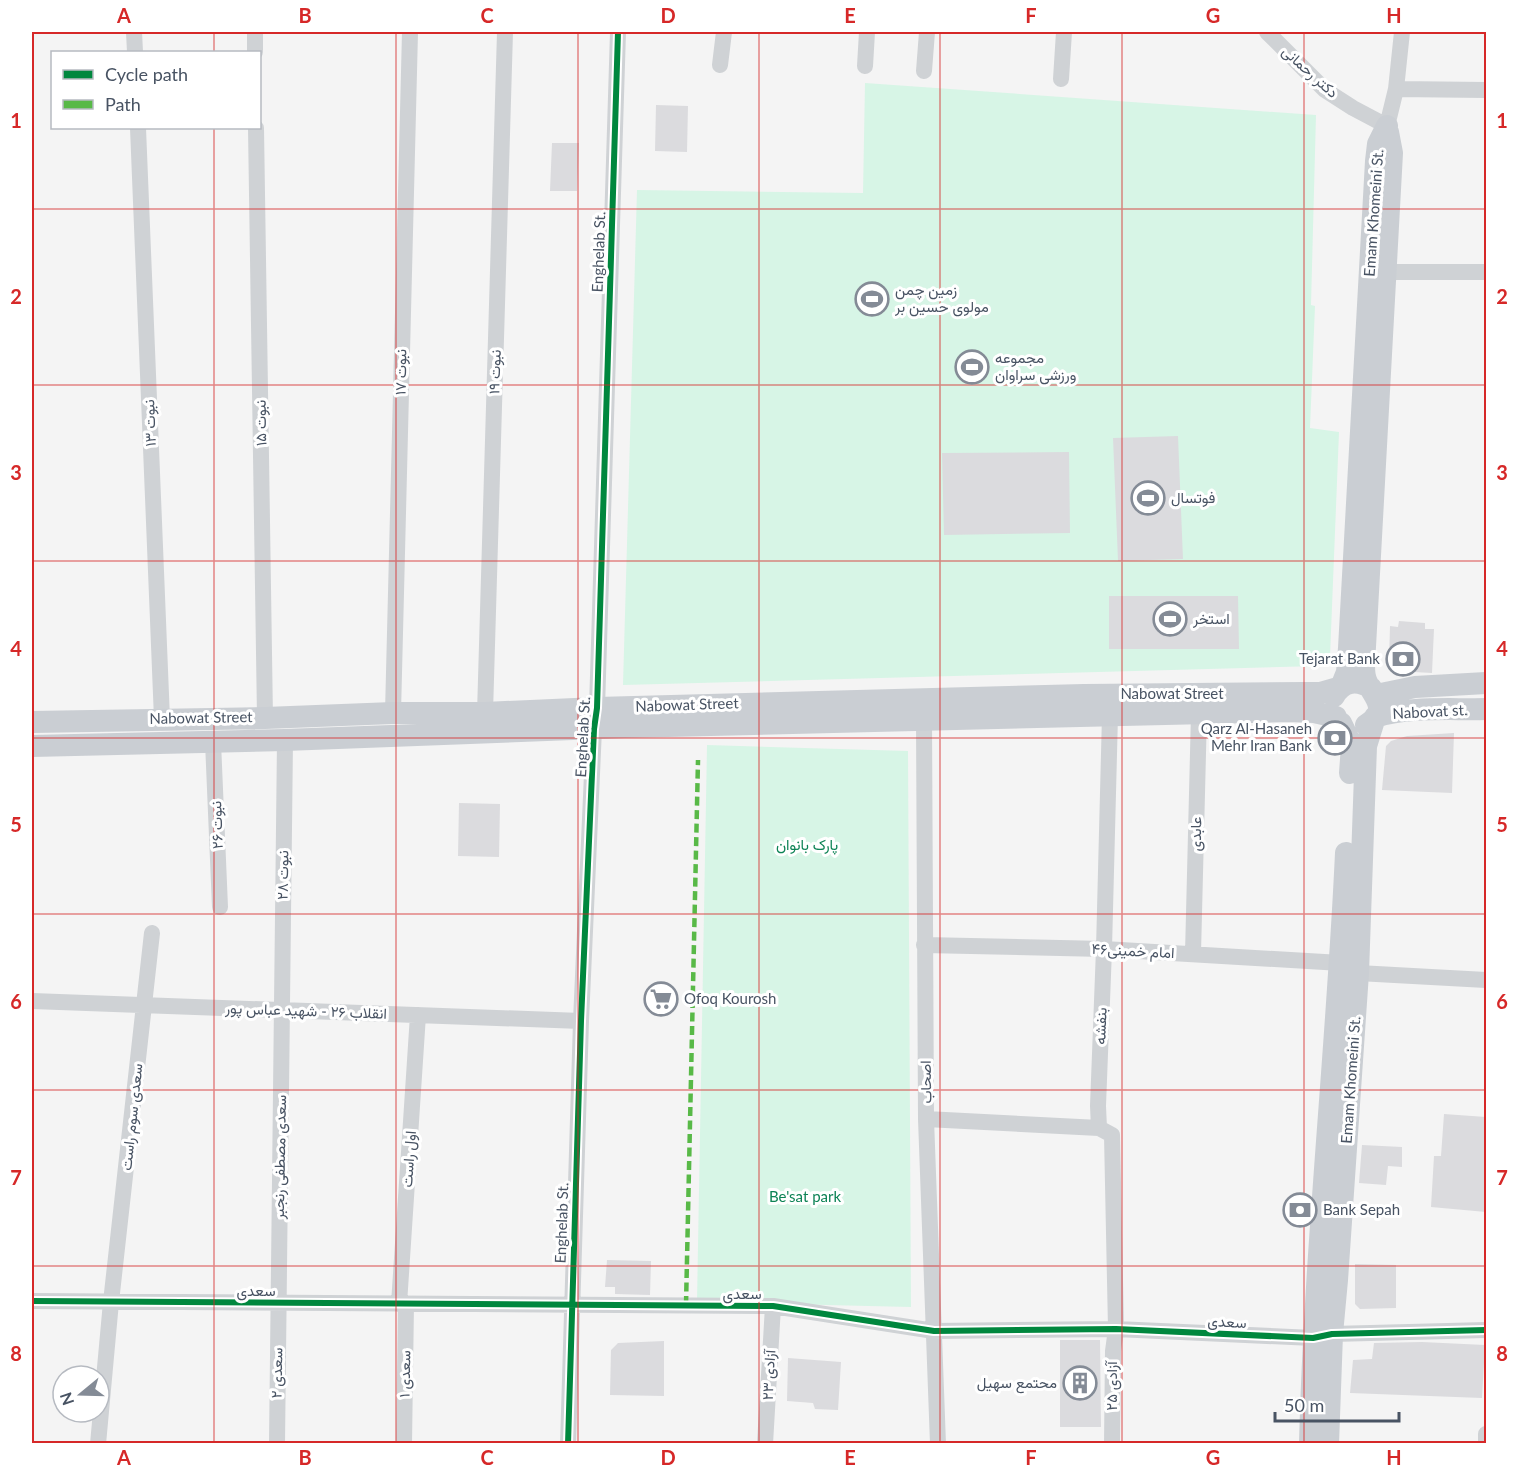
<svg xmlns="http://www.w3.org/2000/svg" width="1518" height="1475" font-family="Lato,Vazirmatn,sans-serif">
<style>
.green{fill:#d7f5e6}
.building{fill:#dbdbde}
.lines{fill:none;stroke-linecap:round;stroke-linejoin:round}
.minor{stroke:#cfd2d5;stroke-width:16}
.major{stroke:#caced3;stroke-width:22}
.quiet{stroke:#58b947;stroke-width:4.5;stroke-dasharray:9 4.5;stroke-linecap:butt}
.cycleway-casing{stroke:#fff;stroke-width:10}
.cycleway{stroke:#00873e;stroke-width:6}
.grid{fill:none;stroke:#d62828;stroke-width:1.5;stroke-opacity:0.55}
.labels{text-anchor:middle;stroke-width:6;stroke-linejoin:round;paint-order:stroke}
.street-label{font-size:15px;fill:#485363;stroke:#fff}
.poi-label{font-size:15px;fill:#485363;stroke:#fff;text-anchor:start}
.park-label{font-size:15px;fill:#0d8355;stroke:#fff}
.neatline{fill:none;stroke:#d62828;stroke-width:2}
.grid-label{font-size:20px;text-anchor:middle;font-weight:bold;fill:#d62828}
</style>
<rect width="100%" height="100%" fill="#f4f4f4"/>
<path class="green" d="M865 83 1316 115 1311 305 1315 306 1310 428 1339 432 1330 657 1319 666 623 685 637 190 863 193Z
M707 745 908 751 911 1307 697 1302Z"/>
<path class="building" d="M656 105 688 106 687 152 655 151Z
M552 143H579L577 191H550Z
M1178 436 1183 559 1118 561 1113 438Z
M1069 452 1070 533 944 535 942 453Z
M1109 596H1238L1239 649H1109Z
M1399 621 1425 623V629H1434L1432 673 1396 671 1397 662H1389L1390 626 1398 627Z
M1454 733 1452 793 1382 790 1386 746 1391 741 1407 736Z
M459 803 500 804 499 857 458 856Z
M1444 1114 1486 1117V1212L1431 1207 1434 1156H1441Z
M1362 1145 1402 1147V1167L1388 1166 1386 1185 1359 1183Z
M607 1260 651 1261 650 1295 615 1294V1287H605Z
M1355 1264 1396 1265V1308L1360 1309 1355 1304Z
M1060 1340H1100L1101 1427H1060Z
M664 1341V1396L610 1395 611 1350 618 1343Z
M1422 1342 1485 1345 1482 1398 1350 1393 1353 1360 1372 1359 1374 1343Z
M788 1358 841 1362 838 1410 815 1409 813 1403 787 1401Z"/>
<g class="lines">
<path class="minor" d="M134 32 135 52
M255 32V52
M1267 32 1325 90 1353 108 1387 126 1396 89 1402 32
M720 65 724 32
M865 66 867 32
M924 71 927 32
M1061 79 1064 32
M1396 89 1486 90
M138 128 162 719
M256 128 265 718
M1385 272H1486
M393 713 410 32
M485 713 505 32
M1110 715 1104 949 1098 1106 1099 1128 1112 1135 1116 1329 1113 1351 1112 1444
M924 720 926 1119 938 1444
M213 742 220 907
M924 945 1104 949 1341 963
M1193 954 1199 713
M1358 973 1486 980
M32 1001 581 1021
M926 1119 1099 1128
M32 1301 773 1306 934 1331 1116 1329 1313 1338 1332 1334 1486 1330
M399 1304 418 1015
M98 1444 111 1302 152 933
M277 1444 285 740
M404 1444 406 1304
M568 1444 581 1021 594 729 597 708 618 32
M765 1444 773 1306
M1486 1444V1434"/>
<path class="major" d="M1376 695 1415 687 1486 683
M1334 696C1343 681 1357 679 1371 688
M32 722 265 718 393 713H485L597 708 1084 695 1305 693H1320L1341 687 1347 672 1349 648 1376 161 1378 144 1387 126
M1341 723 1352 746 1350 773
M1366 725C1392 709 1372 696 1366 680 1364 675 1364 670 1364 665L1392 153 1388 132
M32 746 285 740 625 727 1289 711 1314 712 1336 717
M1310 1444C1315 1246 1337 1050 1346 853
M1328 1444 1332 1334 1337 1280 1358 973 1366 746 1375 717C1409 706 1451 710 1486 709"/>
<path class="quiet" d="M686 1305 698 760"/>
<g class="cycleway-casing">
<path id="cycleway" d="M32 1301 773 1306 934 1331 1116 1329 1313 1338 1332 1334 1486 1330
M568 1444 581 1021 594 729 597 708 618 32"/>
</g>
<use href="#cycleway" class="cycleway"/>
</g>
<path class="grid" d="M214 32V52M396 32V1444M578 32V1444M759 32V1444M940 32V1444M1122 32V1444M1304 32V1444M214 128V1444M32 209H1486M32 385H1486M32 561H1486M32 738H1486M32 914H1486M32 1090H1486M32 1266H1486"/>
<defs>
<g id="stadium-ring" transform="scale(1.725)"><circle r="9.5" fill="#fff" stroke="#848b96" stroke-width="1.5"/><path d="M0-5a6.5 5 0 1 0 0 10a6.5 5 0 1 0 0-10ZM-3.5-1.8h7v3.6h-7Z" fill="#848b96"/></g>
<g id="bank-ring" transform="scale(1.725)"><circle r="9.5" fill="#fff" stroke="#848b96" stroke-width="1.5"/><path d="M-6-4H6V4H-6ZM0-2.3a2.3 2.3 0 1 0 0 4.6a2.3 2.3 0 1 0 0-4.6Z" fill="#848b96"/></g>
<g id="supermarket-ring" transform="scale(1.725)"><circle r="9.5" fill="#fff" stroke="#848b96" stroke-width="1.5"/><path d="M-6-5.5h2.5l.6 2H6L4.5 2H-2.5L-4.4-4H-6ZM-1.5 3.2a1.3 1.3 0 1 0 .1 0ZM3 3.2a1.3 1.3 0 1 0 .1 0Z" fill="#848b96"/></g>
<g id="building-ring" transform="scale(1.725)"><circle r="9.5" fill="#fff" stroke="#848b96" stroke-width="1.5"/><path d="M-4-6H4V6H1V3H-1V6H-4ZM-2.5-4.3h1.7v1.8h-1.7ZM.8-4.3h1.7v1.8H.8ZM-2.5-1h1.7V.8h-1.7ZM.8-1h1.7V.8H.8Z" fill="#848b96"/></g>
</defs>
<g fill-rule="evenodd">
<use href="#stadium-ring" x="872" y="299"/>
<use href="#stadium-ring" x="972" y="367"/>
<use href="#stadium-ring" x="1148" y="498"/>
<use href="#stadium-ring" x="1170" y="619"/>
<use href="#bank-ring" x="1403" y="659"/>
<use href="#bank-ring" x="1335" y="738"/>
<use href="#supermarket-ring" x="661" y="999"/>
<use href="#bank-ring" x="1300" y="1210"/>
<use href="#building-ring" x="1080" y="1383"/>
</g>
<g class="labels">
<g class="street-label">
<text transform="translate(1310 72) rotate(42)" y="5">دکتر رحمانی</text>
<text transform="translate(1374 213) rotate(-86)" y="5">Emam Khomeini St.</text>
<text transform="translate(599 252) rotate(-88)" y="5">Enghelab St.</text>
<text transform="translate(401 372) rotate(-89)" y="5">نبوت ۱۷</text>
<text transform="translate(495 372) rotate(-88)" y="5">نبوت ۱۹</text>
<text transform="translate(150 423) rotate(-92)" y="5">نبوت ۱۳</text>
<text transform="translate(261 423) rotate(-91)" y="5">نبوت ۱۵</text>
<text x="1172" y="699">Nabowat Street</text>
<text transform="translate(687 705) rotate(-2)" y="5">Nabowat Street</text>
<text transform="translate(1430 712) rotate(-3)" y="5">Nabovat st.</text>
<text transform="translate(201 718) rotate(-1)" y="5">Nabowat Street</text>
<text transform="translate(583 737) rotate(-87)" y="5">Enghelab St.</text>
<text transform="translate(217 825) rotate(-92)" y="5">نبوت ۲۶</text>
<text transform="translate(1196 834) rotate(-89)" y="5">عابدی</text>
<text transform="translate(283 875) rotate(-89)" y="5">نبوت ۲۸</text>
<text transform="translate(1133 951) rotate(3)" y="5">امام خمینی۴۶</text>
<text transform="translate(306 1011) rotate(2)" y="5">انقلاب ۲۶ - شهید عباس پور</text>
<text transform="translate(1101 1026) rotate(-88)" y="5">بنفشه</text>
<text transform="translate(1351 1080) rotate(-86)" y="5">Emam Khomeini St.</text>
<text transform="translate(926 1082) rotate(-91)" y="5">اصحاب</text>
<text transform="translate(132 1117) rotate(-84)" y="5">سعدی سوم راست</text>
<text transform="translate(280 1157) rotate(-89)" y="5">سعدی مصطفی رنجبر</text>
<text transform="translate(409 1159) rotate(-86)" y="5">اول راست</text>
<text transform="translate(562 1223) rotate(-88)" y="5">Enghelab St.</text>
<text x="256" y="1296">سعدی</text>
<text x="742" y="1299">سعدی</text>
<text transform="translate(1227 1322) rotate(3)" y="5">سعدی</text>
<text transform="translate(277 1373) rotate(-89)" y="5">سعدی ۲</text>
<text transform="translate(405 1374) rotate(-89)" y="5">سعدی ۱</text>
<text transform="translate(769 1375) rotate(-87)" y="5">آزادی ۲۳</text>
<text transform="translate(1112 1386) rotate(-90)" y="5">آزادی ۲۵</text>
</g>
<g class="poi-label">
<text x="895" y="295">زمین چمن<tspan x="895" dy="17">مولوی حسین بر</tspan></text>
<text x="995" y="363">مجموعه<tspan x="995" dy="17">ورزشی سراوان</tspan></text>
<text x="1171" y="503">فوتسال</text>
<text x="1193" y="624">استخر</text>
<text x="1380" y="664" text-anchor="end">Tejarat Bank</text>
<text x="1312" y="734" text-anchor="end">Qarz Al-Hasaneh<tspan x="1312" dy="17">Mehr Iran Bank</tspan></text>
<text x="684" y="1004">Ofoq Kourosh</text>
<text x="1323" y="1215">Bank Sepah</text>
<text x="1057" y="1388" text-anchor="end">محتمع سهیل</text>
</g>
<g class="park-label">
<text x="807" y="850">پارک بانوان</text>
<text x="805" y="1202">Be'sat park</text>
</g>
</g>
<rect width="1518" height="1475" fill="none" stroke="#ffffff" stroke-width="66"/>
<rect x="51" y="51" width="210" height="78" fill="#ffffff" stroke="#b6bac1" stroke-width="1.5"/>
<rect x="63" y="70" width="30" height="9" fill="#00873e" stroke="#b6bac1" stroke-width="1.5"/>
<text x="105" y="81" font-size="18" fill="#485363">Cycle path</text>
<rect x="63" y="100" width="30" height="9" fill="#58b947" stroke="#b6bac1" stroke-width="1.5"/>
<text x="105" y="111" font-size="18" fill="#485363">Path</text>
<g transform="translate(81 1394) rotate(251)"><circle r="28" fill="#ffffff" stroke="#b6bac1" stroke-width="1.5"/>
<path d="M0-4.5L10 22L0 15L-10 22Z" fill="#848b96"/>
<text y="-9" font-size="16" font-weight="bold" text-anchor="middle" fill="#485363">N</text>
</g>
<path d="M1275 1412v9h124v-9" fill="none" stroke="#485363" stroke-width="3"/>
<text x="1284" y="1412" font-size="18" fill="#485363" stroke="#ffffff" stroke-width="4.5" paint-order="stroke">50 m</text>
<rect x="33" y="33" width="1452" height="1409" class="neatline"/>
<g class="grid-label">
<text x="124" y="23">A</text>
<text x="305" y="23">B</text>
<text x="487" y="23">C</text>
<text x="668" y="23">D</text>
<text x="850" y="23">E</text>
<text x="1031" y="23">F</text>
<text x="1213" y="23">G</text>
<text x="1394" y="23">H</text>
<text x="16" y="128">1</text>
<text x="1502" y="128">1</text>
<text x="16" y="304">2</text>
<text x="1502" y="304">2</text>
<text x="16" y="480">3</text>
<text x="1502" y="480">3</text>
<text x="16" y="656">4</text>
<text x="1502" y="656">4</text>
<text x="16" y="832">5</text>
<text x="1502" y="832">5</text>
<text x="16" y="1009">6</text>
<text x="1502" y="1009">6</text>
<text x="16" y="1185">7</text>
<text x="1502" y="1185">7</text>
<text x="16" y="1361">8</text>
<text x="1502" y="1361">8</text>
<text x="124" y="1465">A</text>
<text x="305" y="1465">B</text>
<text x="487" y="1465">C</text>
<text x="668" y="1465">D</text>
<text x="850" y="1465">E</text>
<text x="1031" y="1465">F</text>
<text x="1213" y="1465">G</text>
<text x="1394" y="1465">H</text>
</g>
</svg>
